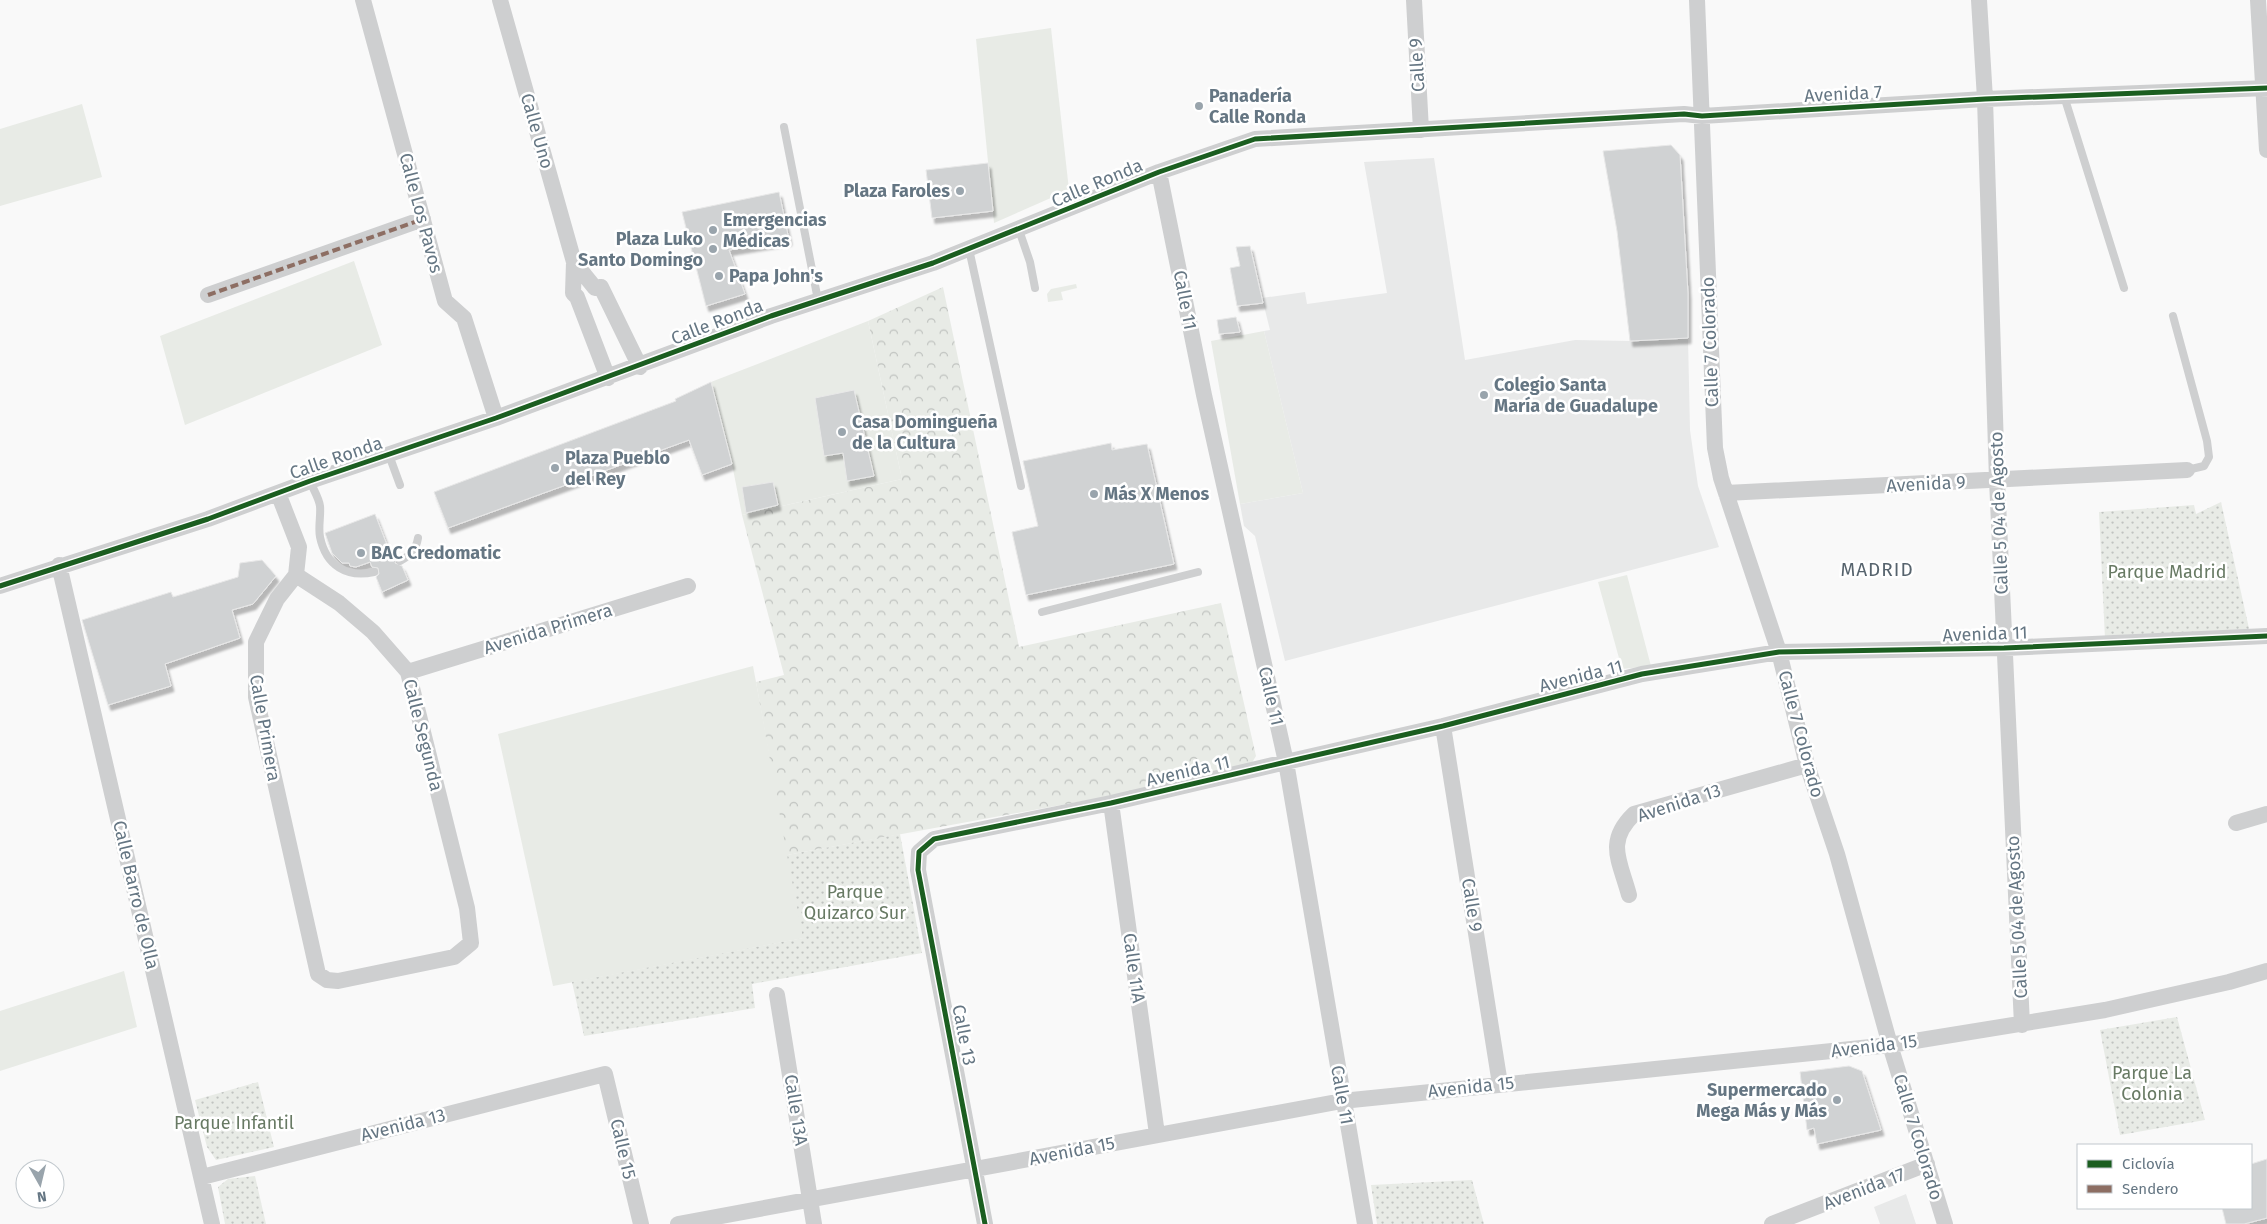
<svg xmlns="http://www.w3.org/2000/svg" width="2267" height="1224" font-family="'Fira Sans',sans-serif">
<style>
.built{fill:#e8e9e9}
.green{fill:#e8ebe6}
.forest{fill:url(#forest-crowns)}
.park{fill:url(#park-dots)}
.building{fill:#d0d2d3;stroke:#e8e8e8;filter:url(#shadow)}
.lines{fill:none;stroke-linecap:round;stroke-linejoin:round}
.service{stroke:#cecfd0;stroke-width:8}
.minor{stroke:#cecfd0;stroke-width:16}
.quiet{stroke:#8d6e63;stroke-width:4;stroke-dasharray:8 4;stroke-linecap:butt}
.cycleway-casing{stroke:#fff;stroke-width:8}
.cycleway{stroke:#1b5e20;stroke-width:5}
.poi-dot{fill:#99a4ac;stroke:#fff;stroke-width:2}
.labels{text-anchor:middle;stroke-width:5;stroke-linejoin:round;paint-order:stroke}
.street-label{font-size:18px;fill:#657683;stroke:#fff}
.poi-label{font-size:18px;font-weight:bold;fill:#657683;stroke:#fff;text-anchor:start}
.park-label{font-size:18px;fill:#687a64;stroke:#fff}
.neighbourhood-label{font-size:19px;letter-spacing:1px;fill:#57646e;stroke:#fff}
</style>
<defs>
<pattern id="forest-crowns" width="20" height="18" patternUnits="userSpaceOnUse" patternTransform="scale(1.25)"><rect width="20" height="18" fill="#e8ebe6"/><path d="M2 6a3 3 0 1 1 6 0M12 15a3 3 0 1 1 6 0" fill="none" stroke="#c0c3c0"/></pattern>
<pattern id="park-dots" width="8" height="8" patternUnits="userSpaceOnUse" patternTransform="scale(1.25)"><rect width="8" height="8" fill="#e8ebe6"/><path d="M2 2h.1M6 6h.1" fill="none" stroke="#c0c3c0" stroke-width="1.8" stroke-linecap="round"/></pattern>
<filter id="shadow"><feDropShadow dx="3" dy="5.5" stdDeviation="1" flood-color="#0004"/></filter>
</defs>
<rect width="100%" height="100%" fill="#f9f9f9"/>
<path class="built" d="M1434 158 1465 360 1575 340 1630 341 1688 338 1690 430 1698 486 1719 547 1285 661 1255 536 1244 526 1240 504 1303 493 1264 331 1270 330 1262 298 1305 292 1307 304 1387 293 1364 162Z
M1906 1194 1916 1224H1880L1874 1207Z"/>
<path class="green" d="M1051 28 1069 190 994 223 976 39Z
M82 104 102 177 0 206V129Z
M354 261 382 345 185 425 160 336Z
M1076 284 1077 288 1061 292 1063 300 1048 302 1047 294 1051 289Z
M868 321 902 479 742 515 732 464 711 382Z
M1264 331 1303 493 1240 504 1211 341Z
M1627 575 1651 666 1622 669 1598 582Z
M753 666 804 938 553 986 498 734Z
M124 971 137 1027 0 1071V1011Z"/>
<path class="forest" d="M943 287 1019 647 1221 603 1256 756 1247 771 787 855 756 682 784 675 742 515 902 479 868 321Z"/>
<path class="park" d="M2221 502 2250 633 2105 639 2099 512 2194 505 2196 514Z
M900 834 922 953 752 984 755 1008 584 1036 572 982 803 938 787 855Z
M2177 1017 2205 1120 2120 1135 2100 1030Z
M258 1082 274 1147 216 1160 207 1147 195 1100Z
M255 1176 266 1224H225L218 1187 228 1179Z
M1472 1180 1484 1224H1377L1371 1185Z"/>
<path class="building" d="M1671 145 1680 155 1688 294V338L1630 341 1617 231 1603 151Z
M988 163 993 211 932 218 926 170Z
M779 192 789 240 729 250 745 294 706 306 682 212Z
M1250 246 1263 303 1237 306 1230 268 1240 266 1236 247Z
M1236 317 1240 332 1219 334 1217 320Z
M711 382 732 464 702 475 689 440 448 528 434 492 676 401 675 399Z
M854 390 874 476 847 481 843 453 824 456 815 398Z
M1111 443 1112 450 1147 444 1174 564 1026 595 1012 532 1038 526 1023 461Z
M773 482 778 505 746 513 742 487Z
M375 514 387 545 397 557 395 563 402 566 408 580 382 592 376 577 379 574 378 568 372 567 370 562 356 567 350 566 349 563H342L332 553 325 533Z
M262 560 276 576 253 604 232 610 240 638 165 664 171 686 108 705 82 620 171 592 173 597 238 577 240 563Z
M1849 1066 1862 1071 1881 1130 1817 1144 1814 1128 1807 1130 1800 1072Z
M2267 1159V1218L2244 1224H2226L2222 1208H2251V1164Z"/>
<g class="lines">
<path class="service" d="M2064 96 2124 288
M784 127 818 300
M1019 230 1030 262 1035 288
M969 249 1021 486
M2173 316 2207 441 2209 457 2204 466 2187 470
M389 455 400 485
M310 481C313 489 319 498 320 506 321 516 318 527 320 537 326 566 347 578 374 572
M400 561C411 555 416 550 418 538
M1042 612 1198 572"/>
<path class="minor" d="M363 0 445 301 464 318 496 418
M500 0 574 262 573 293 577 297 608 378
M1414 0 1421 130
M1697 0 1715 448 1721 478 1779 652 1807 765 1837 854 1890 1045 1945 1224
M1979 0 1985 99 1997 480 2022 1025
M2258 0 2267 150
M1159 172 1204 395 1286 762 1365 1224
M574 262 595 288 601 287 640 367
M208 295 423 219
M278 493 299 547 296 575 277 599 256 642V697L318 974 327 980 338 981 454 957 471 943 467 908 408 672 373 632 339 603 296 575
M1726 493 2187 470
M59 565 212 1224
M0 586 208 519 310 481 496 418 771 316 933 263 1159 172 1255 139 1684 114 1702 116 1985 99 2267 88
M408 672 688 586
M1443 726 1500 1084
M1111 803 1157 1134
M2236 823 2267 814
M1629 895C1620 861 1605 842 1634 814L1807 765
M777 995 814 1224
M202 1177 605 1074 641 1224
M678 1224 1342 1101 1890 1045 2105 1010 2229 982 2267 971
M985 1224 918 870 919 852 934 839 1111 803 1286 762 1443 726 1642 674 1779 652 2004 648 2267 636
M1772 1224 1927 1164"/>
<path class="quiet" d="M208 295 423 219"/>
<g class="cycleway-casing">
<path id="cycleway" d="M0 586 208 519 310 481 496 418 771 316 933 263 1159 172 1255 139 1684 114 1702 116 1985 99 2267 88
M985 1224 918 870 919 852 934 839 1111 803 1286 762 1443 726 1642 674 1779 652 2004 648 2267 636"/>
</g>
<use href="#cycleway" class="cycleway"/>
</g>
<g class="poi-dot">
<circle cx="1199" cy="106" r="5"/>
<circle cx="960" cy="191" r="5"/>
<circle cx="713" cy="230" r="5"/>
<circle cx="713" cy="249" r="5"/>
<circle cx="719" cy="276" r="5"/>
<circle cx="1484" cy="395" r="5"/>
<circle cx="842" cy="432" r="5"/>
<circle cx="555" cy="468" r="5"/>
<circle cx="1094" cy="494" r="5"/>
<circle cx="361" cy="553" r="5"/>
<circle cx="1837" cy="1100" r="5"/>
</g>
<g class="labels">
<g class="street-label">
<text transform="translate(1417 65) rotate(-93)" y="6">Calle 9</text>
<text transform="translate(1843 94) rotate(-3)" y="6">Avenida 7</text>
<text transform="translate(537 131) rotate(74)" y="6">Calle Uno</text>
<text transform="translate(1097 183) rotate(-23)" y="6">Calle Ronda</text>
<text transform="translate(421 213) rotate(75)" y="6">Calle Los Pavos</text>
<text transform="translate(1185 300) rotate(79)" y="6">Calle 11</text>
<text transform="translate(717 322) rotate(-21)" y="6">Calle Ronda</text>
<text transform="translate(1710 342) rotate(-92)" y="6">Calle 7 Colorado</text>
<text transform="translate(336 458) rotate(-19)" y="6">Calle Ronda</text>
<text transform="translate(1926 484) rotate(-3)" y="6">Avenida 9</text>
<text transform="translate(1999 513) rotate(-92)" y="6">Calle 5 04 de Agosto</text>
<text transform="translate(548 629) rotate(-17)" y="6">Avenida Primera</text>
<text transform="translate(1985 634) rotate(-2)" y="6">Avenida 11</text>
<text transform="translate(1581 676) rotate(-14)" y="6">Avenida 11</text>
<text transform="translate(1271 696) rotate(77)" y="6">Calle 11</text>
<text transform="translate(265 728) rotate(80)" y="6">Calle Primera</text>
<text transform="translate(1801 734) rotate(75)" y="6">Calle 7 Colorado</text>
<text transform="translate(423 735) rotate(76)" y="6">Calle Segunda</text>
<text transform="translate(1188 771) rotate(-13)" y="6">Avenida 11</text>
<text transform="translate(1679 803) rotate(-18)" y="6">Avenida 13</text>
<text transform="translate(136 895) rotate(77)" y="6">Calle Barro de Olla</text>
<text transform="translate(1472 905) rotate(81)" y="6">Calle 9</text>
<text transform="translate(2017 917) rotate(-93)" y="6">Calle 5 04 de Agosto</text>
<text transform="translate(1134 968) rotate(82)" y="6">Calle 11A</text>
<text transform="translate(964 1035) rotate(79)" y="6">Calle 13</text>
<text transform="translate(1874 1046) rotate(-7)" y="6">Avenida 15</text>
<text transform="translate(1471 1087) rotate(-6)" y="6">Avenida 15</text>
<text transform="translate(1342 1095) rotate(80)" y="6">Calle 11</text>
<text transform="translate(796 1110) rotate(81)" y="6">Calle 13A</text>
<text transform="translate(403 1125) rotate(-14)" y="6">Avenida 13</text>
<text transform="translate(1918 1137) rotate(73)" y="6">Calle 7 Colorado</text>
<text transform="translate(623 1149) rotate(77)" y="6">Calle 15</text>
<text transform="translate(1072 1151) rotate(-11)" y="6">Avenida 15</text>
<text transform="translate(1864 1189) rotate(-21)" y="6">Avenida 17</text>
</g>
<g class="poi-label">
<text x="1209" y="102">Panadería<tspan x="1209" dy="21">Calle Ronda</tspan></text>
<text x="950" y="197" text-anchor="end">Plaza Faroles</text>
<text x="723" y="226">Emergencias<tspan x="723" dy="21">Médicas</tspan></text>
<text x="703" y="245" text-anchor="end">Plaza Luko<tspan x="703" dy="21">Santo Domingo</tspan></text>
<text x="729" y="282">Papa John's</text>
<text x="1494" y="391">Colegio Santa<tspan x="1494" dy="21">María de Guadalupe</tspan></text>
<text x="852" y="428">Casa Domingueña<tspan x="852" dy="21">de la Cultura</tspan></text>
<text x="565" y="464">Plaza Pueblo<tspan x="565" dy="21">del Rey</tspan></text>
<text x="1104" y="500">Más X Menos</text>
<text x="371" y="559">BAC Credomatic</text>
<text x="1827" y="1096" text-anchor="end">Supermercado<tspan x="1827" dy="21">Mega Más y Más</tspan></text>
</g>
<g class="park-label">
<text x="2167" y="578">Parque Madrid</text>
<text x="855" y="898">Parque<tspan x="855" dy="21">Quizarco Sur</tspan></text>
<text x="2152" y="1079">Parque La<tspan x="2152" dy="21">Colonia</tspan></text>
<text x="234" y="1129">Parque Infantil</text>
</g>
<g class="neighbourhood-label">
<text x="1877" y="576">MADRID</text>
</g>
</g>
<rect x="2077" y="1144" width="175" height="65" fill="#ffffff" stroke="#c1c8cd"/>
<rect x="2087" y="1160" width="25" height="8" fill="#1b5e20" stroke="#c1c8cd"/>
<text x="2122" y="1169" font-size="15" fill="#657683">Ciclovía</text>
<rect x="2087" y="1185" width="25" height="8" fill="#8d6e63" stroke="#c1c8cd"/>
<text x="2122" y="1194" font-size="15" fill="#657683">Sendero</text>
<g transform="translate(40 1184) rotate(172)"><circle r="24" fill="#ffffff" stroke="#c1c8cd"/>
<path d="M0-4L9 19L0 12L-9 19Z" fill="#99a4ac"/>
<text y="-8" font-size="14" font-weight="bold" text-anchor="middle" fill="#657683">N</text>
</g>
</svg>
